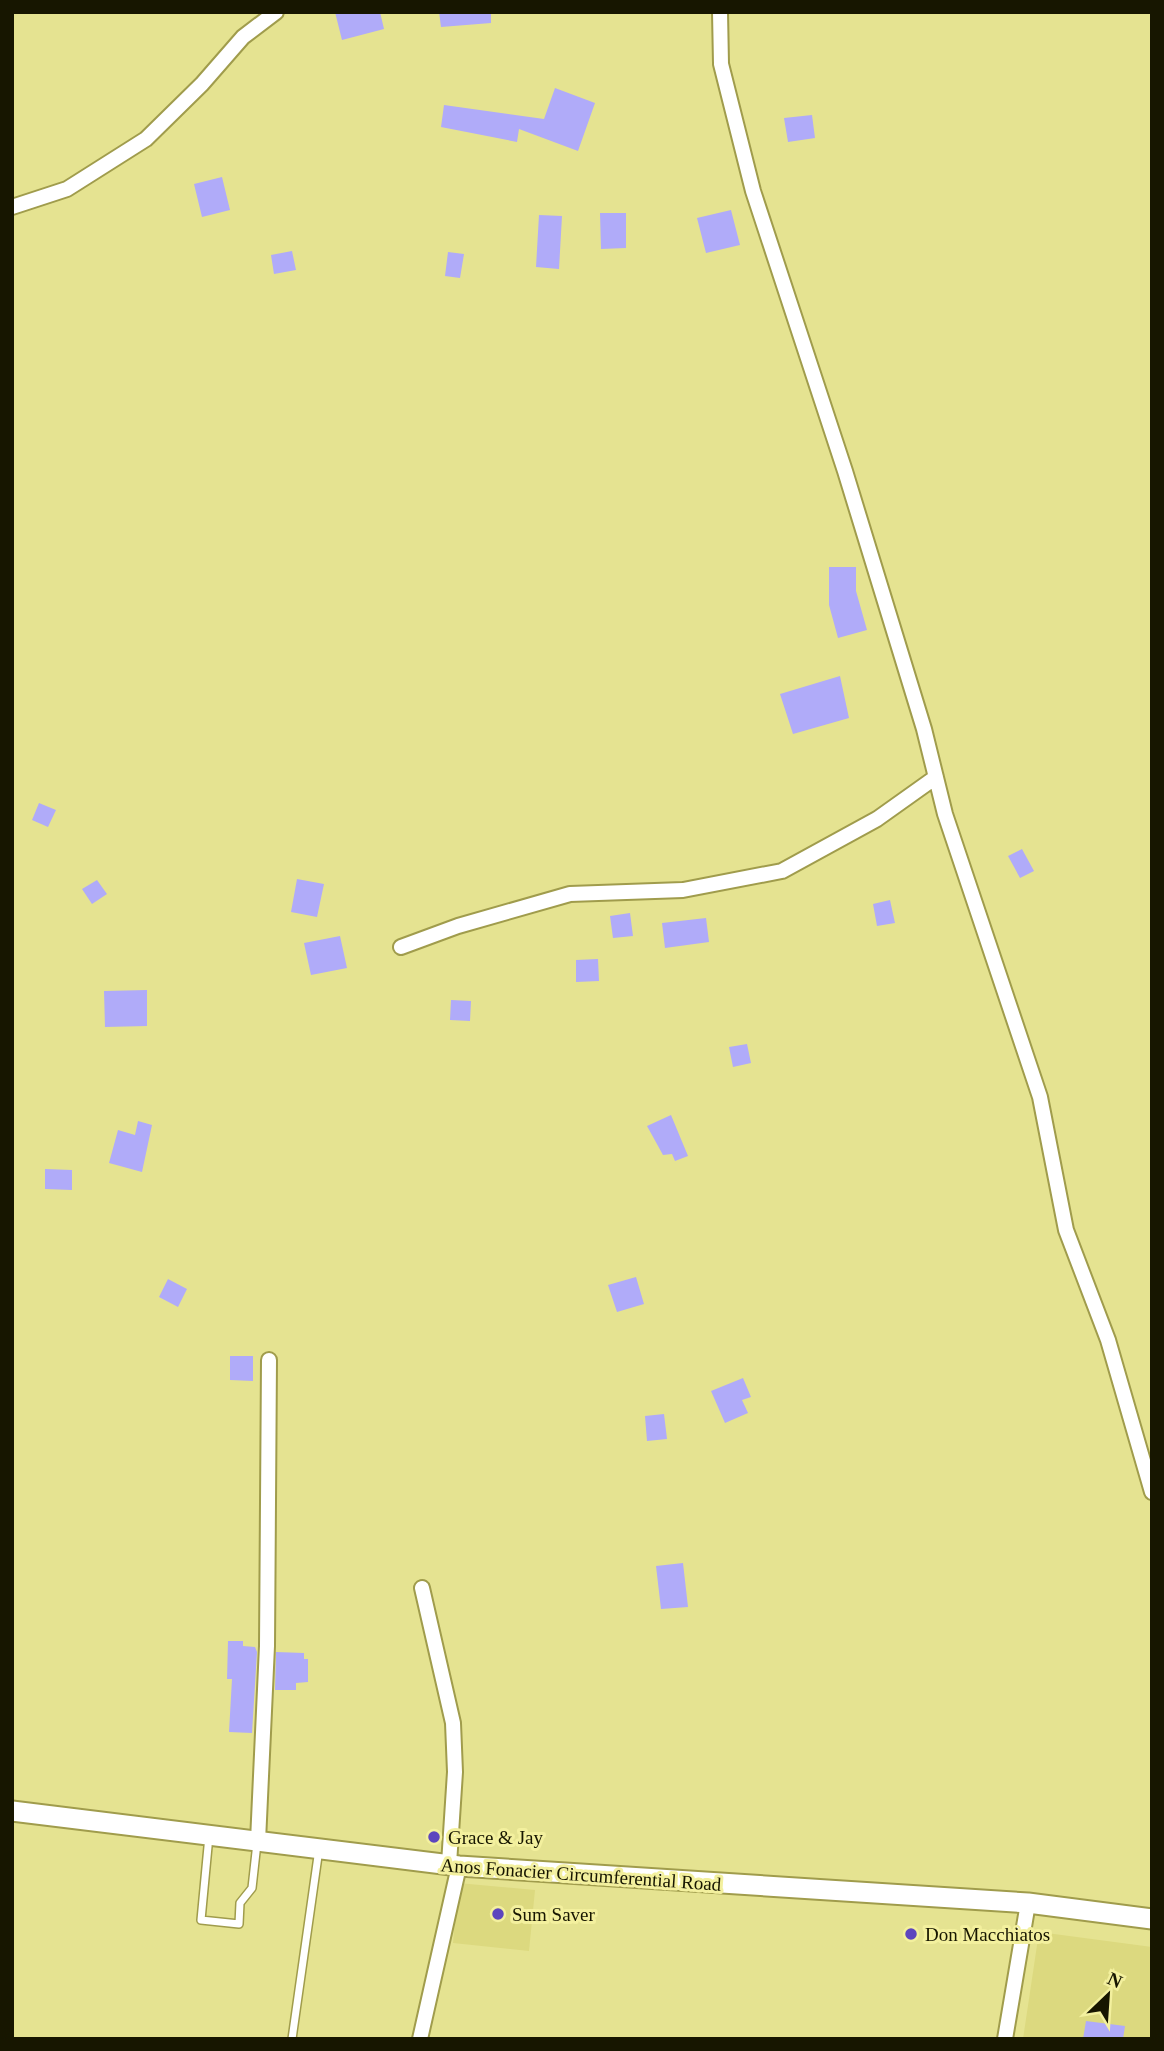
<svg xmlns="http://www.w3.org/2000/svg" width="1164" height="2051" font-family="'Times New Roman',serif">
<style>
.built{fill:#dcd97f}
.building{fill:#b0abf9}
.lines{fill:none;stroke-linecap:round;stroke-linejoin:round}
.service-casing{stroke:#a09c4c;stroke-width:10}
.minor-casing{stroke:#a09c4c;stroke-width:18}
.secondary-casing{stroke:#a09c4c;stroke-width:23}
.service{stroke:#fff;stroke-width:7}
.minor{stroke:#fff;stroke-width:14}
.secondary{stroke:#fff;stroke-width:19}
.poi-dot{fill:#5d45be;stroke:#f3f09e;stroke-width:2.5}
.labels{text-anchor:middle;stroke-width:6;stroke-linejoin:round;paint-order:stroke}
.poi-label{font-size:19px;fill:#171600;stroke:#f3f09e;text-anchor:start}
.street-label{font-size:19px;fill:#171600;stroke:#f3f09e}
</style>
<rect width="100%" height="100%" fill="#e5e391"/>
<path class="built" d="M458 1883 535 1890 529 1951 453 1943Z
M1039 1932 1152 1947V2039H1023Z"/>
<path class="building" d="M335 12H380L384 29 342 40Z
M439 12H491V23L441 27Z
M555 88 595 103 578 151 519 129 517 142 441 127 444 105 544 119Z
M812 115 815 138 788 142 784 118Z
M222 177 230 210 202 217 194 184Z
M731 210 740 245 706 253 697 218Z
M600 213H626V248L601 249Z
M539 215 562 216 559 269 536 267Z
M292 251 296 270 274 274 271 255Z
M448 252 464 254 460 278 445 276Z
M829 567H856V591L867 630 838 638 829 605Z
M840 676 849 718 793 734 780 694Z
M39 803 56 810 48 827 32 820Z
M1022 849 1034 871 1020 878 1008 856Z
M297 879 324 884 317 917 291 912Z
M97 880 107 894 92 904 82 889Z
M890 900 895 923 877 926 873 904Z
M630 913 633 936 613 938 610 916Z
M706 918 709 942 665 948 662 923Z
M340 936 347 968 311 975 304 943Z
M598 959 599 981 576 982V960Z
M147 990V1026L105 1027 104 991Z
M451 1000 471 1001 470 1021 450 1020Z
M747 1044 751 1063 733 1067 729 1047Z
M671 1115 688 1156 675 1161 672 1154 663 1155 647 1126Z
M138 1121 152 1125 142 1172 109 1163 118 1130 135 1135Z
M45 1169 72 1170V1190L45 1189Z
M636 1277 644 1304 617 1312 608 1285Z
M168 1279 187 1289 178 1307 159 1297Z
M230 1356H253V1381L230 1380Z
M743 1378 751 1397 742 1400 748 1413 725 1423 711 1391Z
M664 1414 667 1439 647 1441 645 1416Z
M683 1563 688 1607 661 1609 656 1566Z
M228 1641H243V1646L255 1647 257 1652 252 1733 229 1732 232 1679H227Z
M276 1652 304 1653V1659H308V1682L296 1683V1690H275Z
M1086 2021 1125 2026 1123 2039H1083Z"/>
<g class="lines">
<g class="service-casing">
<path id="service" d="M209 1836 201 1920 239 1924 240 1903 252 1888 257 1843
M292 2039 319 1849"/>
</g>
<g class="minor-casing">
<path id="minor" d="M720 12 721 64 753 191 845 471 924 729 945 814 1040 1097 1066 1230 1108 1340 1152 1492
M12 207 67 189 146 139 202 84 243 37 276 12
M401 947 458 926 570 894 683 890 782 871 877 819 936 777
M422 1588 453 1723 455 1772 449 1864
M258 1841 267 1646 269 1360
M420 2039 459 1866
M1005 2039 1028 1903"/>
</g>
<g class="secondary-casing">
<path id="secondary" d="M12 1811 459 1866 1028 1903 1152 1919"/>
</g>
<use href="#service" class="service"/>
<use href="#minor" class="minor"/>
<use href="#secondary" class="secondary"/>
</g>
<g class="poi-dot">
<circle cx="434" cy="1837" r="7"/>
<circle cx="498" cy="1914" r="7"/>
<circle cx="911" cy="1934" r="7"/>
</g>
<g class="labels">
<g class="poi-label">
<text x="448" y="1844">Grace &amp; Jay</text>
<text x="512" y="1921">Sum Saver</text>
<text x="925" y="1941">Don Macchiatos</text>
</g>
<g class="street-label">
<text transform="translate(581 1874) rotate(4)" y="7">Anos Fonacier Circumferential Road</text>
</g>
</g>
<rect width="1164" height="2051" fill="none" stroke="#171600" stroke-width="28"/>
<g transform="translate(1108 1995) rotate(25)" stroke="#f3f09e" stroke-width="5" paint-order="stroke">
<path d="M0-5L12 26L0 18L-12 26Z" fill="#171600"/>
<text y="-10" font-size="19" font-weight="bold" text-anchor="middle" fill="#171600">N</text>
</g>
</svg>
